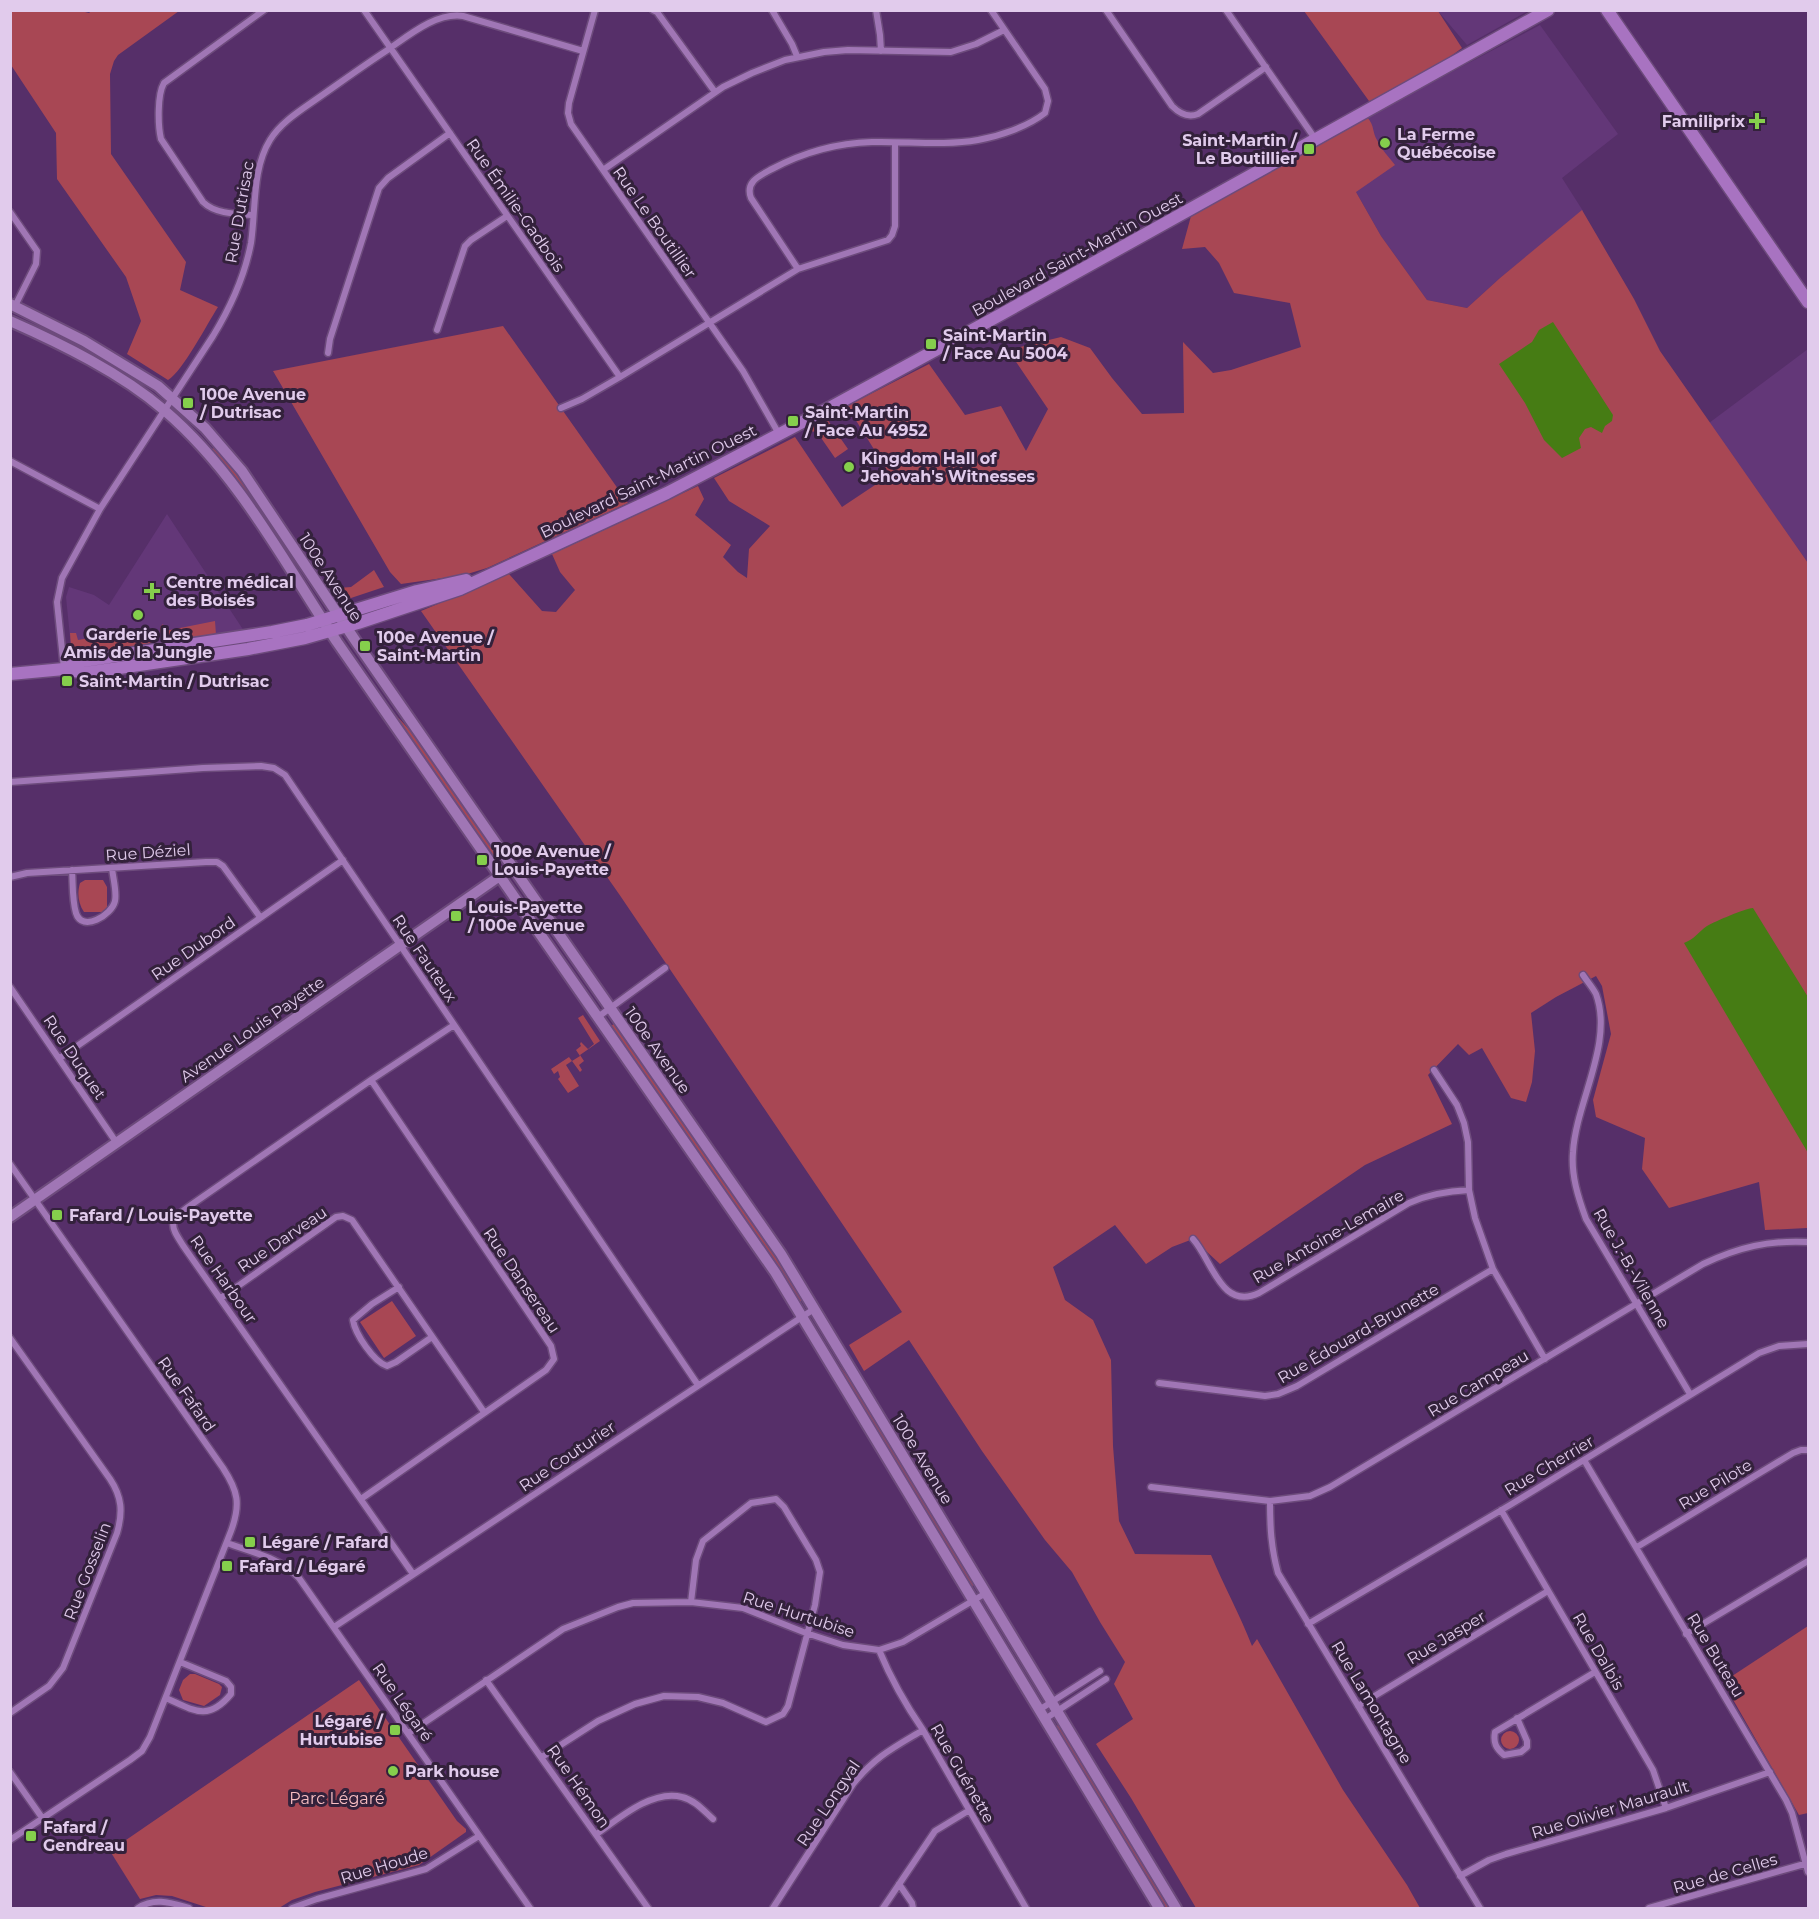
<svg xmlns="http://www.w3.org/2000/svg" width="1819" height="1919" font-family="Montserrat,sans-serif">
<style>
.built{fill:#633778}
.green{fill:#a84754}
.water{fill:#467c14}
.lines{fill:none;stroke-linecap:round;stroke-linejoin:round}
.minor-casing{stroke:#6d4b7c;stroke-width:9}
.tertiary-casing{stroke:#6d4b7c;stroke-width:14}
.secondary-casing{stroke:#6d4b7c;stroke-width:15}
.minor{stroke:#a076b5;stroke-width:6}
.tertiary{stroke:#a076b5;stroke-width:10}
.secondary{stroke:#a873c1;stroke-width:12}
.poi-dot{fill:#85cf4c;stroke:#33213b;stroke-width:2}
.labels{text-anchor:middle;stroke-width:6;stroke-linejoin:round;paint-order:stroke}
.poi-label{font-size:16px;font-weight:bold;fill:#e1cbec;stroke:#33213b;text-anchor:start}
.street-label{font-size:16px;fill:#e1cbec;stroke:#33213b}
.park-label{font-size:16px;fill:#f9bec2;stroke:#33213b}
</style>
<rect width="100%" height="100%" fill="#562f69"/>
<path class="built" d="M1438 11H1528L1467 45Z
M1540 25 1618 134 1562 178 1583 211 1500 278 1467 308 1427 300 1381 236 1327 141 1367 117Z
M1808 349V563L1709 423Z
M167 514 244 631 85 653 75 652 71 647 66 597 69 587 94 595 109 605Z"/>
<path class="green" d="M81 11 89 13 92 10 179 11 118 55 114 61 110 74 111 154 186 262 180 290 218 307C207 324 183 371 168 380L127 354 141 321 126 277 57 179 56 133 11 65V11Z
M1304 11H1438L1462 48 1447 59 1374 100 1369 101Z
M1367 117C1375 126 1372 132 1377 140 1381 149 1389 157 1395 165L1356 192 1381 236 1427 300 1467 308 1500 278 1582 210 1634 299 1660 351 1808 563V1200L1807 1201V1228L1765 1230 1759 1182 1669 1208 1642 1169 1645 1138 1596 1117 1593 1100 1611 1034 1602 986 1596 976 1556 997 1531 1013 1535 1051 1532 1082 1526 1102 1511 1098 1482 1048 1469 1055 1458 1044 1428 1075 1452 1124 1365 1165 1220 1264 1193 1239 1172 1247 1146 1264 1115 1225 1053 1267 1065 1300 1093 1320 1111 1360 1113 1446 1119 1521 1135 1554 1211 1555C1224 1586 1240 1615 1252 1646L1257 1639 1343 1790 1407 1885 1420 1908H1196L1131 1798 1096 1744 1133 1719 1114 1684 1125 1662 1100 1622 1072 1572 1045 1540 982 1451 909 1340 864 1371 849 1345 902 1312 619 894 421 611 509 574 542 611 556 612 575 590 560 572 552 554 698 486 704 499 695 515 731 545 723 557 738 572 747 578 749 549 770 526 729 501 714 478 795 437 842 507 890 475 847 406 929 364 965 415 1001 406 1026 451 1048 409 1008 350 1061 337 1090 348 1112 378 1142 414 1184 413 1183 342 1213 373 1231 370 1301 347 1290 303 1234 293 1219 263 1205 247 1182 249 1191 216Z
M503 326 628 503 487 568 464 575 401 584 390 572 273 371Z
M827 419 848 449 835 458 817 432 809 431 808 429Z
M213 448 236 470 276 529 274 530 255 509 211 451Z
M374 570 384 587 348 599 338 588 351 587Z
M215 621 216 635 162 642 160 627 163 624 165 631Z
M70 633H76L78 640 110 634 122 642 126 636C134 637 144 632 151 636L152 644 77 654 71 647Z
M391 711H392L418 739 496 853 492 856Z
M85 880H103L107 887V908L102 912H84C78 903 77 893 80 883Z
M583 1015 600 1041 580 1055 584 1061 579 1065 582 1070 580 1072 572 1061 566 1065 579 1086 568 1093 558 1079 560 1077 558 1071 554 1074 551 1069 569 1057 572 1061 580 1056 576 1050 581 1046 580 1044 581 1042 588 1049 594 1044 578 1018Z
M615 1023 769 1244 803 1300 798 1303 617 1037 611 1026Z
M392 1301 416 1336 384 1358 360 1322Z
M835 1360 860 1393 976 1584 970 1587 833 1361Z
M1808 1626V1813L1799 1815 1723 1682Z
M190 1674H195L219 1684 222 1687 220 1695 204 1706 183 1700 179 1690 183 1680Z
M359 1680 457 1821 466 1829V1832L419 1865 315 1892 292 1900 279 1908H209L172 1896 156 1895 140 1899 110 1851Z
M1060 1724 1171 1908H1164L1055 1727Z
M1501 1740a9 9 0 1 1 18 0a9 9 0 1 1-18 0Z"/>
<path class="water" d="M1553 322 1613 415 1612 421 1605 426 1602 433 1591 427 1585 429 1579 438 1581 448 1562 458 1544 440 1525 403 1499 364 1532 342 1539 330Z
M1753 908 1808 997V1153L1684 943C1695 939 1698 932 1707 926 1716 921 1744 909 1753 908Z"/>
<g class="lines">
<g class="minor-casing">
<path id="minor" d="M364 10 620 377
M595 10 569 103 568 113 571 124 743 371 779 434
M653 10 657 12 715 92
M772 10 792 44 797 56
M876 10 880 35 881 51
M1106 10 1172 106C1180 114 1188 118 1198 114L1266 67
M1226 10 1316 140
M603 170 723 87 752 73 785 60 824 52 848 50 951 52 976 44 1004 30
M10 212 37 251 36 264 15 306
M253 215C237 214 215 214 203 202L161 139C158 126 157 95 164 83L264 10
M798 269 751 198C745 182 759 176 772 169 804 152 836 143 872 142 907 141 943 146 978 140 1000 136 1027 127 1045 113L1048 101 1045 89 991 10
M437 330 465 246 471 240 507 216
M328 353 330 339 379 188 388 178 450 133
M561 408 582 399 620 377 798 269 888 240 892 235 895 226V143
M10 461 100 509
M64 669 57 602 62 578 100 509 213 336C230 308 245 275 251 243 256 209 252 169 270 140 281 122 301 110 318 98 341 82 363 66 386 51 408 36 436 12 463 16L583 51
M10 782 203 768 261 766 274 768 285 775 698 1385
M72 870C73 883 72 900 76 913 82 933 112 915 115 901 117 892 113 878 112 868
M10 877 27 873 206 862H217L223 866 260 917
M1583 975C1587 981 1593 988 1596 994 1614 1043 1576 1102 1573 1152 1571 1175 1578 1197 1586 1219L1690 1394
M10 987 116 1142
M598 1017 665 968
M60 1058 343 860
M1434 1070 1457 1105 1464 1123 1468 1142 1469 1190 1475 1218 1493 1269 1545 1359
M10 1164 223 1468C238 1491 241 1504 231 1531L150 1737 142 1751 130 1760 10 1840
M1193 1239C1212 1260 1221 1311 1259 1293L1409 1203C1429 1194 1447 1191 1469 1190
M399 1287 372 1304 353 1320C355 1334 374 1362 387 1366L396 1362 432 1337
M221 1298 336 1217 343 1216 352 1220 484 1412
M10 1338 110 1479C122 1497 123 1512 117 1533L63 1668 49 1686 10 1713
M1159 1383 1265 1396 1278 1394 1297 1386 1493 1269
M1584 1460 1786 1800 1792 1813 1808 1872
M1151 1487 1270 1501 1310 1496 1330 1487 1703 1264C1739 1247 1769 1240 1808 1242
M361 1499 546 1370 554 1359 551 1346 371 1080
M1270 1501C1270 1526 1271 1548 1278 1573L1480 1908
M1501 1510 1653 1770 1666 1808
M227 1543C251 1552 281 1558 299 1578L530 1908
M1637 1547 1793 1453 1801 1450H1808
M413 1574 184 1247C170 1225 167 1222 191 1205L371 1080 454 1025
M1308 1624 1510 1505 1759 1353 1779 1346 1808 1344
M334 1627 814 1309
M1686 1634 1808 1561
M879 1650C891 1679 905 1704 923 1730L1026 1908
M486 1680 648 1908
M166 1698C193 1710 208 1722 231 1694V1687L226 1681 180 1662
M1358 1706 1548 1591
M1039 1710 1100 1671
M1517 1718 1527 1741V1747L1521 1752 1504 1755C1496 1748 1493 1743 1495 1732L1595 1672
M1045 1719 1106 1679
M409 1733 563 1629 618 1607 633 1603 691 1602 743 1608 806 1633 843 1645 879 1650 903 1642 986 1593
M542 1757 598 1721 635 1704 664 1696 698 1697 723 1703 766 1722 783 1714 788 1706 815 1605 820 1572 816 1560 784 1507 776 1499 751 1503 703 1541 696 1560 691 1602
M10 1772 43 1819
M597 1834C619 1818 653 1789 682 1797 695 1800 704 1811 713 1819
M1460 1876 1489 1860 1506 1854 1666 1808 1770 1772
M899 1884 912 1903 913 1908
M138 1908C155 1897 171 1903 189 1908
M292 1908 317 1899 426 1869 479 1836
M773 1908 853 1784C876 1756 893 1748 923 1730
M883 1908 935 1831 968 1811
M1649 1908 1808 1863"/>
</g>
<g class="tertiary-casing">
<path id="tertiary" d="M10 304 84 341 158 386 205 428 242 471 357 643 781 1254 1176 1908
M10 321C62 344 121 373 164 410 238 473 284 562 337 642L775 1272 1159 1908
M10 1217 504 873"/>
</g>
<g class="secondary-casing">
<path id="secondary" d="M1607 10 1808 302
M64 669 83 661 272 632 307 625 417 591 466 580
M10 674 64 669 85 673 248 649 305 638 358 623 460 589 667 493 833 406 998 316 1548 10"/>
</g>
<use href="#minor" class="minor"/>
<use href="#tertiary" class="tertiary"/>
<use href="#secondary" class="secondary"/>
</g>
<g class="poi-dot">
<path d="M1754 112h6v6h6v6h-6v6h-6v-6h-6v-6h6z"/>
<circle cx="1385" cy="143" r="6"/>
<rect x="1303" y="143" width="12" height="12" rx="3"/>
<rect x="925" y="338" width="12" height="12" rx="3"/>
<rect x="182" y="397" width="12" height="12" rx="3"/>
<rect x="787" y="415" width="12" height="12" rx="3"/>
<circle cx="849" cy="467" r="6"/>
<path d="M149 582h6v6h6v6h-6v6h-6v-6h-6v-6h6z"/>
<circle cx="138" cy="615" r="6"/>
<rect x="359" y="640" width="12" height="12" rx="3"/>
<rect x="61" y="675" width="12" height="12" rx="3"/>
<rect x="476" y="854" width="12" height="12" rx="3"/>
<rect x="450" y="910" width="12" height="12" rx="3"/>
<rect x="51" y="1209" width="12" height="12" rx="3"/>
<rect x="244" y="1536" width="12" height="12" rx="3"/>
<rect x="221" y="1560" width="12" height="12" rx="3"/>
<rect x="389" y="1724" width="12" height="12" rx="3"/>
<circle cx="393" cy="1771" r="6"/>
<rect x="25" y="1830" width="12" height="12" rx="3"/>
</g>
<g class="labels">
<g class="poi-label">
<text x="1745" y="127" text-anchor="end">Familiprix</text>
<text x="1397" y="140">La Ferme<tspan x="1397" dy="18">Québécoise</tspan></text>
<text x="1297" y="146" text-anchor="end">Saint-Martin /<tspan x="1297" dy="18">Le Boutillier</tspan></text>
<text x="943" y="341">Saint-Martin<tspan x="943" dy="18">/ Face Au 5004</tspan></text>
<text x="200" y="400">100e Avenue<tspan x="200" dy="18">/ Dutrisac</tspan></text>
<text x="805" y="418">Saint-Martin<tspan x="805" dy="18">/ Face Au 4952</tspan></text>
<text x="861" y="464">Kingdom Hall of<tspan x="861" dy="18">Jehovah's Witnesses</tspan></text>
<text x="166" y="588">Centre médical<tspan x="166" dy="18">des Boisés</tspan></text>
<text x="138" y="640" text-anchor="middle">Garderie Les<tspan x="138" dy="18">Amis de la Jungle</tspan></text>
<text x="377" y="643">100e Avenue /<tspan x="377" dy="18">Saint-Martin</tspan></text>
<text x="79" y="687">Saint-Martin / Dutrisac</text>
<text x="494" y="857">100e Avenue /<tspan x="494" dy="18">Louis-Payette</tspan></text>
<text x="468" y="913">Louis-Payette<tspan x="468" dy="18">/ 100e Avenue</tspan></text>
<text x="69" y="1221">Fafard / Louis-Payette</text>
<text x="262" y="1548">Légaré / Fafard</text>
<text x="239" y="1572">Fafard / Légaré</text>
<text x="383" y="1727" text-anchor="end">Légaré /<tspan x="383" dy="18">Hurtubise</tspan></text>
<text x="405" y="1777">Park house</text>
<text x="43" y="1833">Fafard /<tspan x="43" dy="18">Gendreau</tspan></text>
</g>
<g class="street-label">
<text transform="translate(516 205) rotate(55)" y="6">Rue Émilie-Gadbois</text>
<text transform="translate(239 212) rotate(-80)" y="6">Rue Dutrisac</text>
<text transform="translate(655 222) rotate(55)" y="6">Rue Le Boutillier</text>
<text transform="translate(1077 254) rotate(-29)" y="6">Boulevard Saint-Martin Ouest</text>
<text transform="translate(648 481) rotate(-26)" y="6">Boulevard Saint-Martin Ouest</text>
<text transform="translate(331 577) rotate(57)" y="6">100e Avenue</text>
<text transform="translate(148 852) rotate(-4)" y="6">Rue Déziel</text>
<text transform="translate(193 948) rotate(-35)" y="6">Rue Dubord</text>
<text transform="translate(425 958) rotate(56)" y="6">Rue Fauteux</text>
<text transform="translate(252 1029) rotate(-35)" y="6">Avenue Louis Payette</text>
<text transform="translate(658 1050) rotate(55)" y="6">100e Avenue</text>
<text transform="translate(75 1057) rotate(56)" y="6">Rue Duquet</text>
<text transform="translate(1328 1236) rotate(-30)" y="6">Rue Antoine-Lemaire</text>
<text transform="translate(282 1239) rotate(-34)" y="6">Rue Darveau</text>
<text transform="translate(1632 1268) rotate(60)" y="6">Rue J.-B.-Vilenne</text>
<text transform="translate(224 1279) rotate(55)" y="6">Rue Harbour</text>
<text transform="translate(522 1280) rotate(56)" y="6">Rue Dansereau</text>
<text transform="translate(1358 1333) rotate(-30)" y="6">Rue Édouard-Brunette</text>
<text transform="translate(1478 1383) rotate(-31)" y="6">Rue Campeau</text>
<text transform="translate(187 1394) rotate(55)" y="6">Rue Fafard</text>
<text transform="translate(567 1456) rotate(-34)" y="6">Rue Couturier</text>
<text transform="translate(923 1459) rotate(59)" y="6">100e Avenue</text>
<text transform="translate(1549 1465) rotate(-31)" y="6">Rue Cherrier</text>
<text transform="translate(1715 1484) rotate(-31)" y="6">Rue Pilote</text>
<text transform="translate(87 1571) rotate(-69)" y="6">Rue Gosselin</text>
<text transform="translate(799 1614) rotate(18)" y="6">Rue Hurtubise</text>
<text transform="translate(1446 1637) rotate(-31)" y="6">Rue Jasper</text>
<text transform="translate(1599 1651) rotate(60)" y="6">Rue Dalbis</text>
<text transform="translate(1716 1655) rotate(59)" y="6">Rue Buteau</text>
<text transform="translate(403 1702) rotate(55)" y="6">Rue Légaré</text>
<text transform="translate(1372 1702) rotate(59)" y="6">Rue Lamontagne</text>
<text transform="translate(963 1773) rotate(60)" y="6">Rue Guénette</text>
<text transform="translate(579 1786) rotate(55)" y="6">Rue Hémon</text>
<text transform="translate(828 1803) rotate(-56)" y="6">Rue Longval</text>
<text transform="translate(1610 1809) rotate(-17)" y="6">Rue Olivier Maurault</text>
<text transform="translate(384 1865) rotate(-17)" y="6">Rue Houde</text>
<text transform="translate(1725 1873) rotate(-16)" y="6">Rue de Celles</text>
</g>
<g class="park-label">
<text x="337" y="1804">Parc Légaré</text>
</g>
</g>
<rect width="1819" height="1919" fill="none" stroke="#e1cbec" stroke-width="24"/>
</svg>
